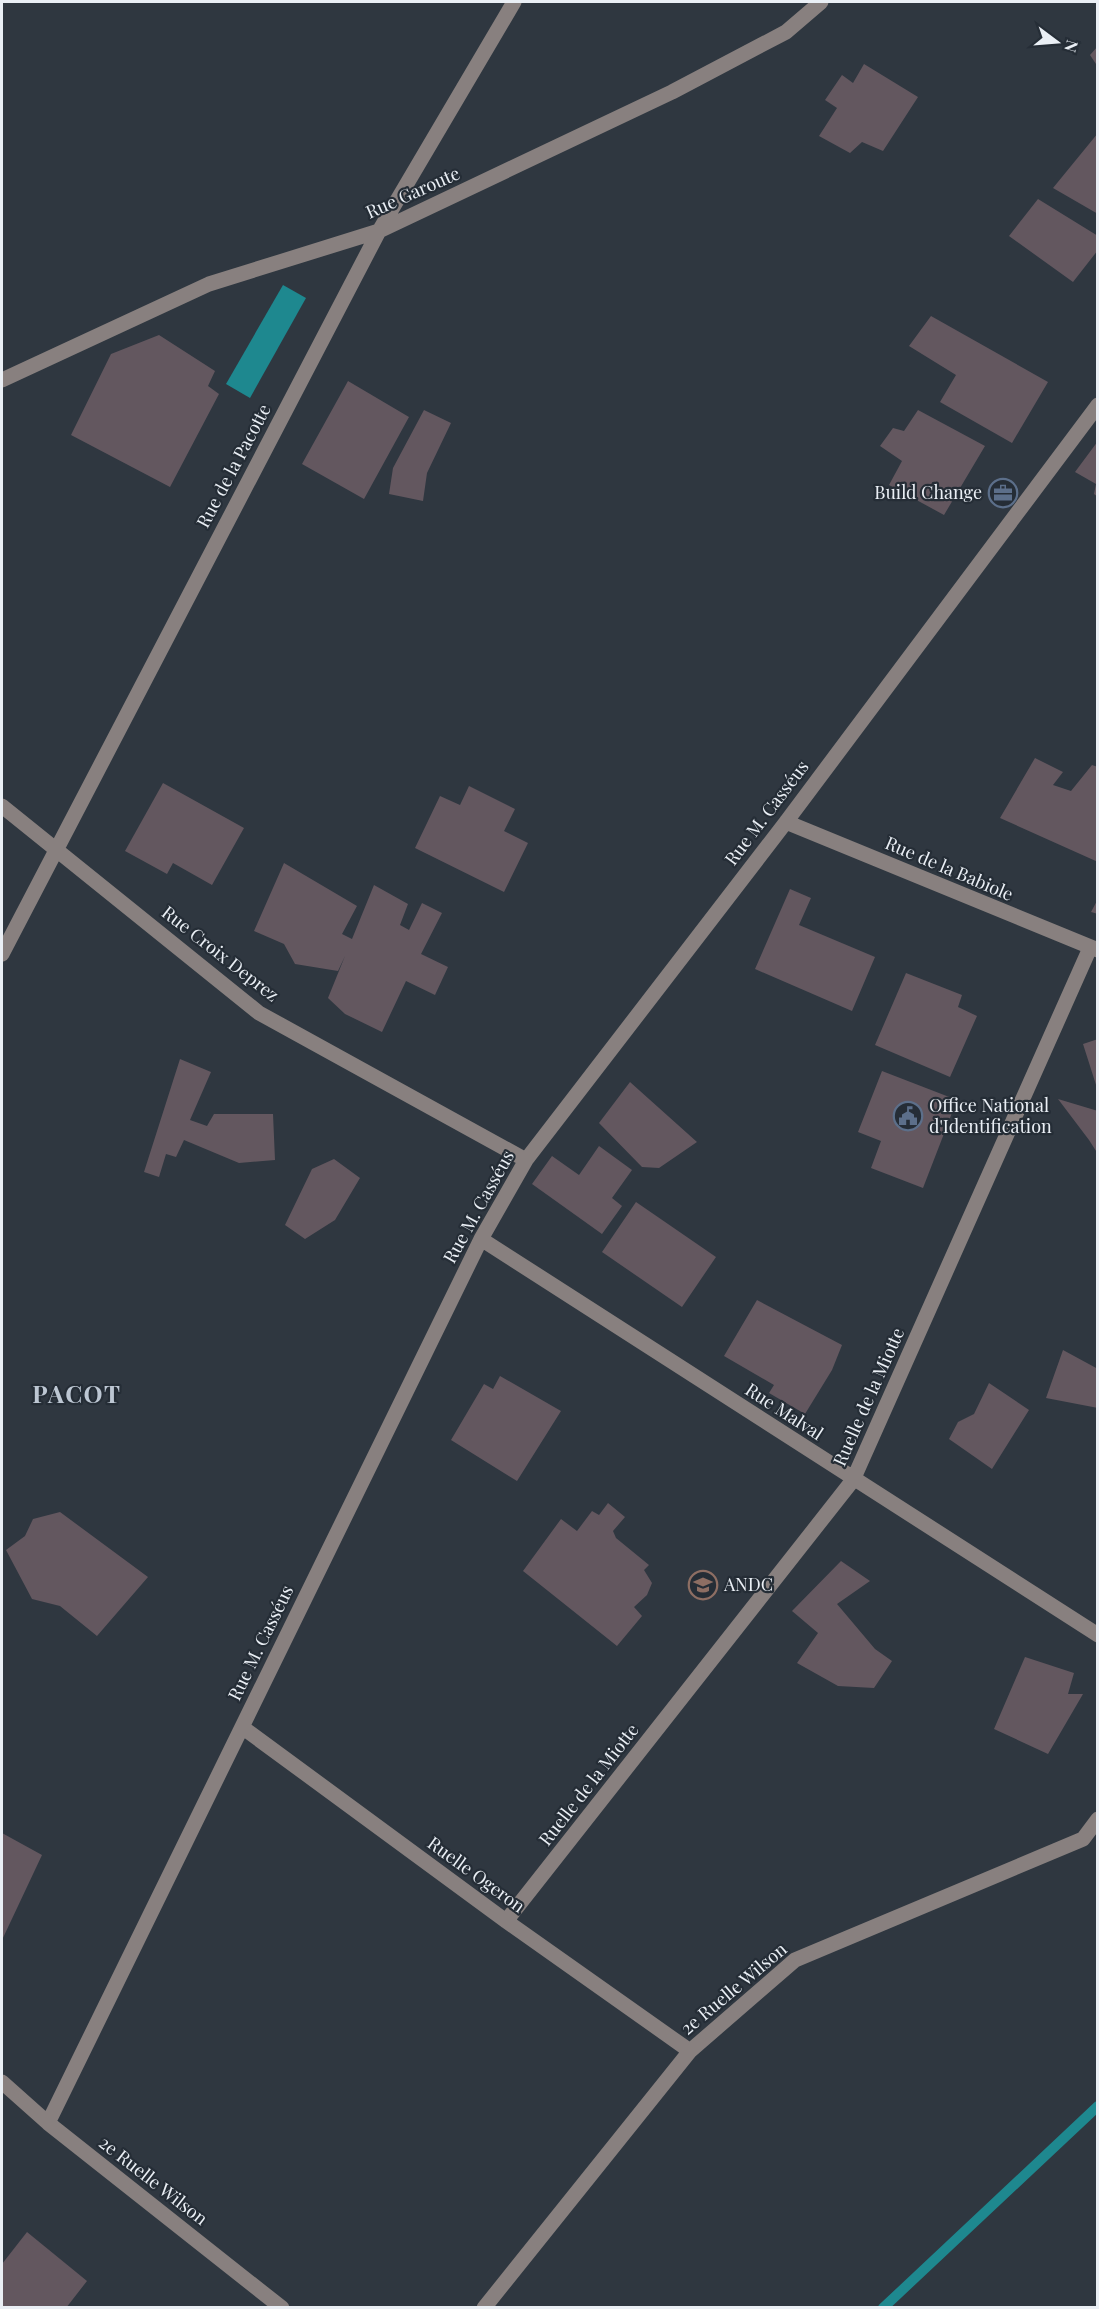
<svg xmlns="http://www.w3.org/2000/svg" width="1099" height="2309" font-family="'Playfair Display',serif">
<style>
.water{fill:#1e888f}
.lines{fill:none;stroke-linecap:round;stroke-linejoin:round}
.stream{stroke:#1e888f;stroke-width:10}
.building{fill:#63575f}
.minor{stroke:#88807f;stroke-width:15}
.labels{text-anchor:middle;stroke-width:4.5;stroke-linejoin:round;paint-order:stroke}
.street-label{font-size:18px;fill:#eaeff5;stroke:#252d36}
.poi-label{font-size:18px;fill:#eaeff5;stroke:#252d36;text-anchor:start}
.district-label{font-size:24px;font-weight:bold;letter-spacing:1.5px;fill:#bdc7d3;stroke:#252d36}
</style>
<rect width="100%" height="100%" fill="#2f3740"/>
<path class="water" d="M283 285 306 298 250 398 226 384Z"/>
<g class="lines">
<path class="stream" d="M883 2308 1098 2106"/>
</g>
<path class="building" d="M1098 46V67L1090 55Z
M864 64 918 97 883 151 862 142 850 153 819 136 837 108 825 100 842 75 853 83Z
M1098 133V214L1053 188Z
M1038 199 1098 236V250L1073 282 1009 236Z
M931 316 1048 382 1012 443 940 402 956 375 909 346Z
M159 335 215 371 208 386 219 394 170 487 71 435 111 354Z
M348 381 409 417 364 499 302 464Z
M424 410 451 423 427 473 423 501 389 494 393 468Z
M918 410 985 446 944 515 889 485 902 461 880 446 893 428 904 431Z
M1098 441V497L1094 494 1096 484 1075 472Z
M1035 758 1063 772 1053 785 1071 791 1092 765 1098 767V862L1000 818Z
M163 783 244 828 212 885 173 863 167 874 125 851Z
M469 786 515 809 504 831 528 843 504 892 415 848 440 796 460 805Z
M284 863 357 906 342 934 352 939 374 885 408 904 400 925 409 930 422 903 442 913 421 954 448 967 435 995 406 981 382 1032 345 1014 328 998 345 956 338 971 295 964 284 944 254 931Z
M790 889 811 898 799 925 875 957 852 1011 755 969Z
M1098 899V914L1091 912Z
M906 973 962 995 958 1007 977 1016 950 1077 875 1045Z
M1098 1039V1088H1097L1083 1044Z
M180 1059 211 1072 190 1120 207 1126 214 1114H273L275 1160 239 1163 184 1140 176 1157 166 1154 159 1177 144 1172Z
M882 1071 957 1100 923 1188 871 1168 881 1141 858 1132Z
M630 1082 697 1142 659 1168 642 1167 599 1123Z
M1058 1099 1098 1111V1154L1089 1140Z
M599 1146 632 1170 612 1198 622 1206 602 1234 532 1184 552 1156 579 1175Z
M334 1159 360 1178 335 1220 305 1239 285 1225 312 1169Z
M636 1202 716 1257 682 1307 602 1252Z
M757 1300 842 1345 832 1370 805 1414 769 1393 774 1385 724 1356Z
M1063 1350 1098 1369V1408L1046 1398Z
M500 1376 561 1411 517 1481 451 1440 484 1384 493 1389Z
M989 1383 1029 1410 992 1469 949 1439 958 1422 974 1414Z
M608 1503 625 1517 613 1531 616 1538 649 1565 644 1570 652 1583 647 1595 634 1607 642 1616 617 1646 523 1571 561 1519 577 1531 592 1511 599 1515Z
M60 1512 148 1577 97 1636 60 1606 32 1599 6 1550 25 1536 33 1519Z
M841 1561 870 1581 837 1604 875 1649 892 1661 874 1688 838 1686 797 1663 818 1633 792 1611Z
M1025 1657 1074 1673 1068 1694H1083L1048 1754 994 1729Z
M2 1833 42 1855 2 1940Z
M27 2232 87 2281 66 2308H2V2264Z"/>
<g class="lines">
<path class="minor" d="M2 380 209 284 379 231 672 92 786 32 821 2
M2 806 259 1013 526 1160
M786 822 1098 950
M2 954 379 231 514 2
M481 1239 1098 1635
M242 1727 506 1921 690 2051
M506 1921 853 1480 1090 948
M2 2082 48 2123 282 2308
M48 2123 481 1239 526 1160 786 822 1098 405
M484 2308 690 2051 795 1960 1083 1839 1098 1819"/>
</g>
<defs>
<g id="office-ring" transform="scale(1.5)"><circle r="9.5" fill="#252d36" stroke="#5c6f8a" stroke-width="1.5"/><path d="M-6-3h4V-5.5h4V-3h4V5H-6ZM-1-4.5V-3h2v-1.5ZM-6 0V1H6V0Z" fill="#5c6f8a"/></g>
<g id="civic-ring" transform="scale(1.5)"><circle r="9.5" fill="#252d36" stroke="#5c6f8a" stroke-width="1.5"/><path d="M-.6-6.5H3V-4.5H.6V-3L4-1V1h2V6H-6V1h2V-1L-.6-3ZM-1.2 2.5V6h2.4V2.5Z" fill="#5c6f8a"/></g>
<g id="university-ring" transform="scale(1.5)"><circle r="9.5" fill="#252d36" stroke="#8d6e63" stroke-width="1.5"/><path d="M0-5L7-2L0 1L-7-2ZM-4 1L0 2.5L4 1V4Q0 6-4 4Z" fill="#8d6e63"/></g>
</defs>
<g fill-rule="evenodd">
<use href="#office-ring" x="1003" y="493"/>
<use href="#civic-ring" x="908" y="1116"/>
<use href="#university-ring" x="703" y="1585"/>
</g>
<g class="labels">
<g class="street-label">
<text transform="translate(413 193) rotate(-24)" y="6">Rue Garoute</text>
<text transform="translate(234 466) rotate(-62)" y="6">Rue de la Pacotte</text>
<text transform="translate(767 813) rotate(-53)" y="6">Rue M. Casséus</text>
<text transform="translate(949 869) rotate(23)" y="6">Rue de la Babiole</text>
<text transform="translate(220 954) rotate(38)" y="6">Rue Croix Deprez</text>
<text transform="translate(479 1207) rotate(-61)" y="6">Rue M. Casséus</text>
<text transform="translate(869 1397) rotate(-66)" y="6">Ruelle de la Miotte</text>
<text transform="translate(784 1412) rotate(33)" y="6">Rue Malval</text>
<text transform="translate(261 1643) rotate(-64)" y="6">Rue M. Casséus</text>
<text transform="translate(589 1785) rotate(-52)" y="6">Ruelle de la Miotte</text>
<text transform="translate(476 1875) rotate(36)" y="6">Ruelle Ogeron</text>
<text transform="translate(734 1989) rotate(-40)" y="6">2e Ruelle Wilson</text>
<text transform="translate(153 2181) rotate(38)" y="6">2e Ruelle Wilson</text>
</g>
<g class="poi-label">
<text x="982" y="499" text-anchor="end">Build Change</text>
<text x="929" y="1112">Office National<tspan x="929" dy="21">d'Identification</tspan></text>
<text x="724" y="1591">ANDC</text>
</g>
<g class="district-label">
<text x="77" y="1403">PACOT</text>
</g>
</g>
<rect width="1099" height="2309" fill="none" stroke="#eaeff5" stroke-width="6"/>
<g transform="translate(1057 42) rotate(106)" stroke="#252d36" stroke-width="4.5" paint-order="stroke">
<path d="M0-4.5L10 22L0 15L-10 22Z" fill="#eaeff5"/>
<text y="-9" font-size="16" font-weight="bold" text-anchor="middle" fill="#eaeff5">N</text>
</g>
</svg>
